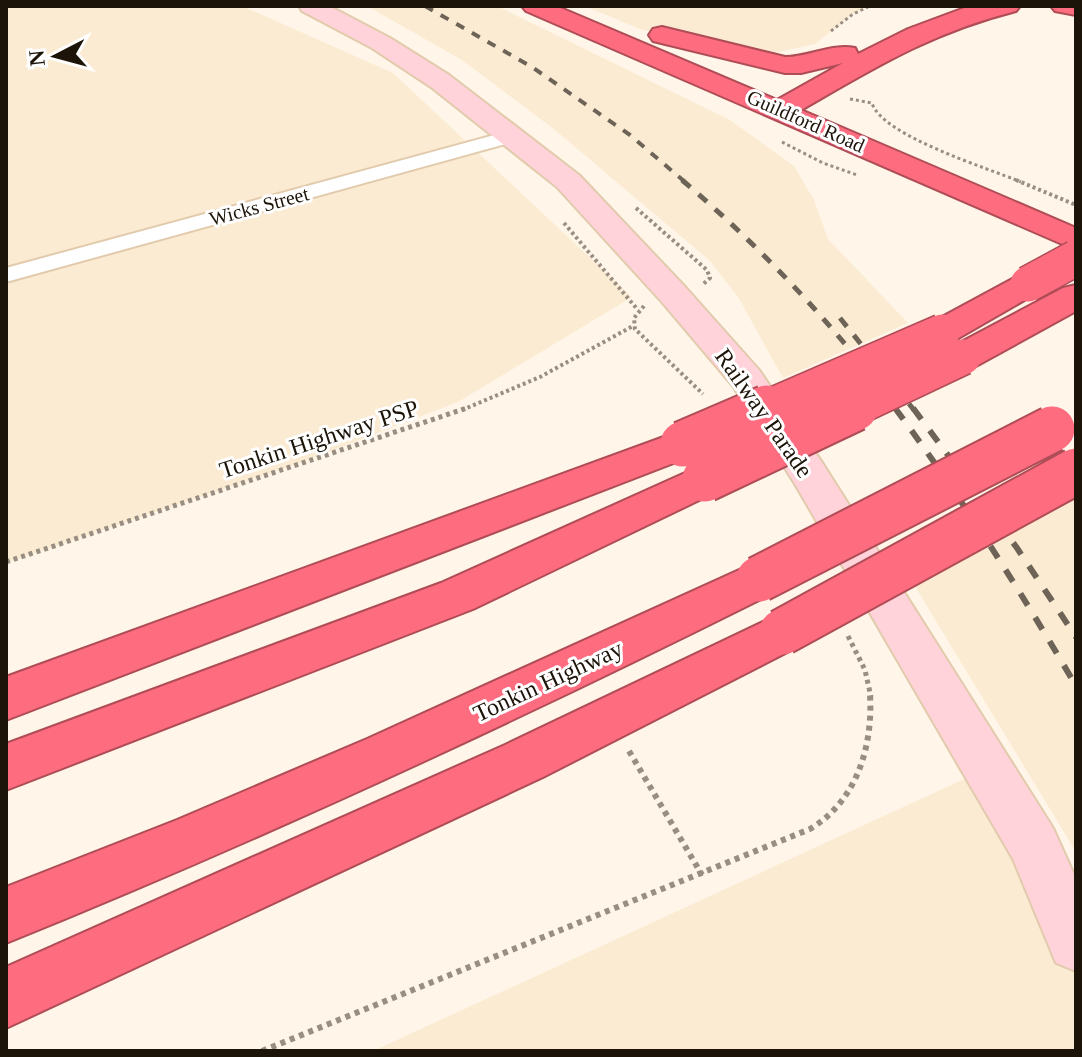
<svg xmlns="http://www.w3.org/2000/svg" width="1082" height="1057" font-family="Georgia,serif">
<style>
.built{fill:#fcebd3}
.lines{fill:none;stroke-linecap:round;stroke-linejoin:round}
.street-casing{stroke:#e2cbac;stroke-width:4}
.secondary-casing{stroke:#e2cbac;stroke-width:4}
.highway-casing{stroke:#af4d56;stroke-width:4}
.path-far3{stroke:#988f82;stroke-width:3;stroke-dasharray:3 3;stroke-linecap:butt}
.path-far2{stroke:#988f82;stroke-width:4;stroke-dasharray:3 3;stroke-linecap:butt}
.path-far1{stroke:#988f82;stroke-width:5;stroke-dasharray:4 4;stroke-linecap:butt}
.path{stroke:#988f82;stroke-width:6;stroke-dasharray:5 5;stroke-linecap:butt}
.street{fill:#fff;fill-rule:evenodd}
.secondary{fill:#ffd3d9;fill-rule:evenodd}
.highway{fill:#fe6c80;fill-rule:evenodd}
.rail-far2{stroke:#6d6457;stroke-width:4;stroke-dasharray:9 9;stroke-linecap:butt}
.rail-far1{stroke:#6d6457;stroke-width:5;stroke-dasharray:11 11;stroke-linecap:butt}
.rail{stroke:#6d6457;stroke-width:6;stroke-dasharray:14 14;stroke-linecap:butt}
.highway-bridge-far1-casing{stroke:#af4d56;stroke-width:38;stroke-linecap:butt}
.highway-bridge-casing{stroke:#af4d56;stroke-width:49;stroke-linecap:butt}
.highway-bridge-far1{stroke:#fe6c80;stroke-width:35}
.highway-bridge{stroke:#fe6c80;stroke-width:45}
.labels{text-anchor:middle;stroke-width:6;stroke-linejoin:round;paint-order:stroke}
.far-street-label{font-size:20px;fill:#1c1408;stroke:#fff}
.street-label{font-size:24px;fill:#1c1408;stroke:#fff}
</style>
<rect width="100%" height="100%" fill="#fff5e8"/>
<path class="built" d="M6 6H242L393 73 632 297 458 402 297 464 6 563Z
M367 6H497L730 120 794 166 814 200 828 239 908 323 783 378 738 297 709 260 555 130 462 60Z
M584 6H870L853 14 815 44 761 56 760 61 640 29Z
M1076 460V852L896 555Z
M986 769 1076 950V1051H373Z"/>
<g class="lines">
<g class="street-casing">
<path id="street" d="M513 130 520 132 523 136 520 140 6 282V268Z"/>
</g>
<g class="secondary-casing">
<path id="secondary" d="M299 6H329L390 38 449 75 579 175 686 288 759 370 823 464 1053 828 1076 879V971L1056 963 1013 859 795 484 733 386 662 302 557 187 431 87 372 48 302 11Z"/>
</g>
<g class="highway-casing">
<path id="highway" d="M522 6H556L777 100 843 63 801 73H785L653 41 649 35 653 29 662 27 785 57C808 57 833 43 855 48L858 54 908 29 967 7 1020 6 1016 11C930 33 876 67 801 110L1076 228V250L526 11Z
M1051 6H1076V15L1055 11Z
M1028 273 1040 277 1046 284 1040 291 955 340 942 344 929 340 924 332 929 324 1016 277Z
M1076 285V311L976 366 963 369 950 366 944 357 950 348 1063 288Z
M683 430 697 434 703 444 697 454 6 720V677Z
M705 464 720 468 726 479 720 490 473 609 6 790V744L441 583Z
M759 561 775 566 782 579 775 592C523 718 268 837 6 943V887L177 820 367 739Z
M782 613 799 618 806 632 799 646 543 777 6 1028V967L505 745Z"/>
</g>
<path class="path-far3" d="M831 31 853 14 870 6
M850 99 872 103C882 136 988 168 1021 182
M782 142 823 163 857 175"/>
<path class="path-far2" d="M1016 180 1076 205
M636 208 707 270 710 278 702 285
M564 223 638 310
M644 306 634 318 635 329 703 394
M462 410 540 377 633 326"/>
<path class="path-far1" d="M6 562 467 408
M848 636 865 670 871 697"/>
<path class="path" d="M629 751 702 875
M262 1051 810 829C857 801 873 746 870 695"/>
<use href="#street" class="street"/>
<use href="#secondary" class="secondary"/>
<use href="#highway" class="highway"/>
<path class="rail-far2" d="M425 6 532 67 630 135 685 182"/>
<path class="rail-far1" d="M682 180C762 248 835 326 897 410
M840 318 914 410"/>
<path class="rail" d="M895 408C961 497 1020 590 1076 686
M913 408 1017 548 1076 637"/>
<g class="highway-bridge-far1-casing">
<path id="highway-bridge-far1" d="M1028 284 1076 258
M762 410 942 332
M851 410 963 357"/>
</g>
<g class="highway-bridge-casing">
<path id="highway-bridge" d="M683 444 767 408
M705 479 855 408
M759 579 1052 429
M782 632 1076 471"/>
</g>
<use href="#highway-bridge-far1" class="highway-bridge-far1"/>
<use href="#highway-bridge" class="highway-bridge"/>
</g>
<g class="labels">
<g class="far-street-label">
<text transform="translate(806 121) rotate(24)" y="7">Guildford Road</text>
<text transform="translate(259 206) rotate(-15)" y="7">Wicks Street</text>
</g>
<g class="street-label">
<text transform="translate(764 413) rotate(55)" y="8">Railway Parade</text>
<text transform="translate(319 439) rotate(-18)" y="8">Tonkin Highway PSP</text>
<text transform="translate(548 681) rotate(-25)" y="8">Tonkin Highway</text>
</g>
</g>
<rect width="1082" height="1057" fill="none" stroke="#1c1408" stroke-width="16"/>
<g transform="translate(56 56) rotate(264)" stroke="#ffffff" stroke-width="6" paint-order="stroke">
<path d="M0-6L14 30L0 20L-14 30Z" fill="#1c1408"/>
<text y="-12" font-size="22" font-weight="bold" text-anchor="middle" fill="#1c1408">N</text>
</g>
</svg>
